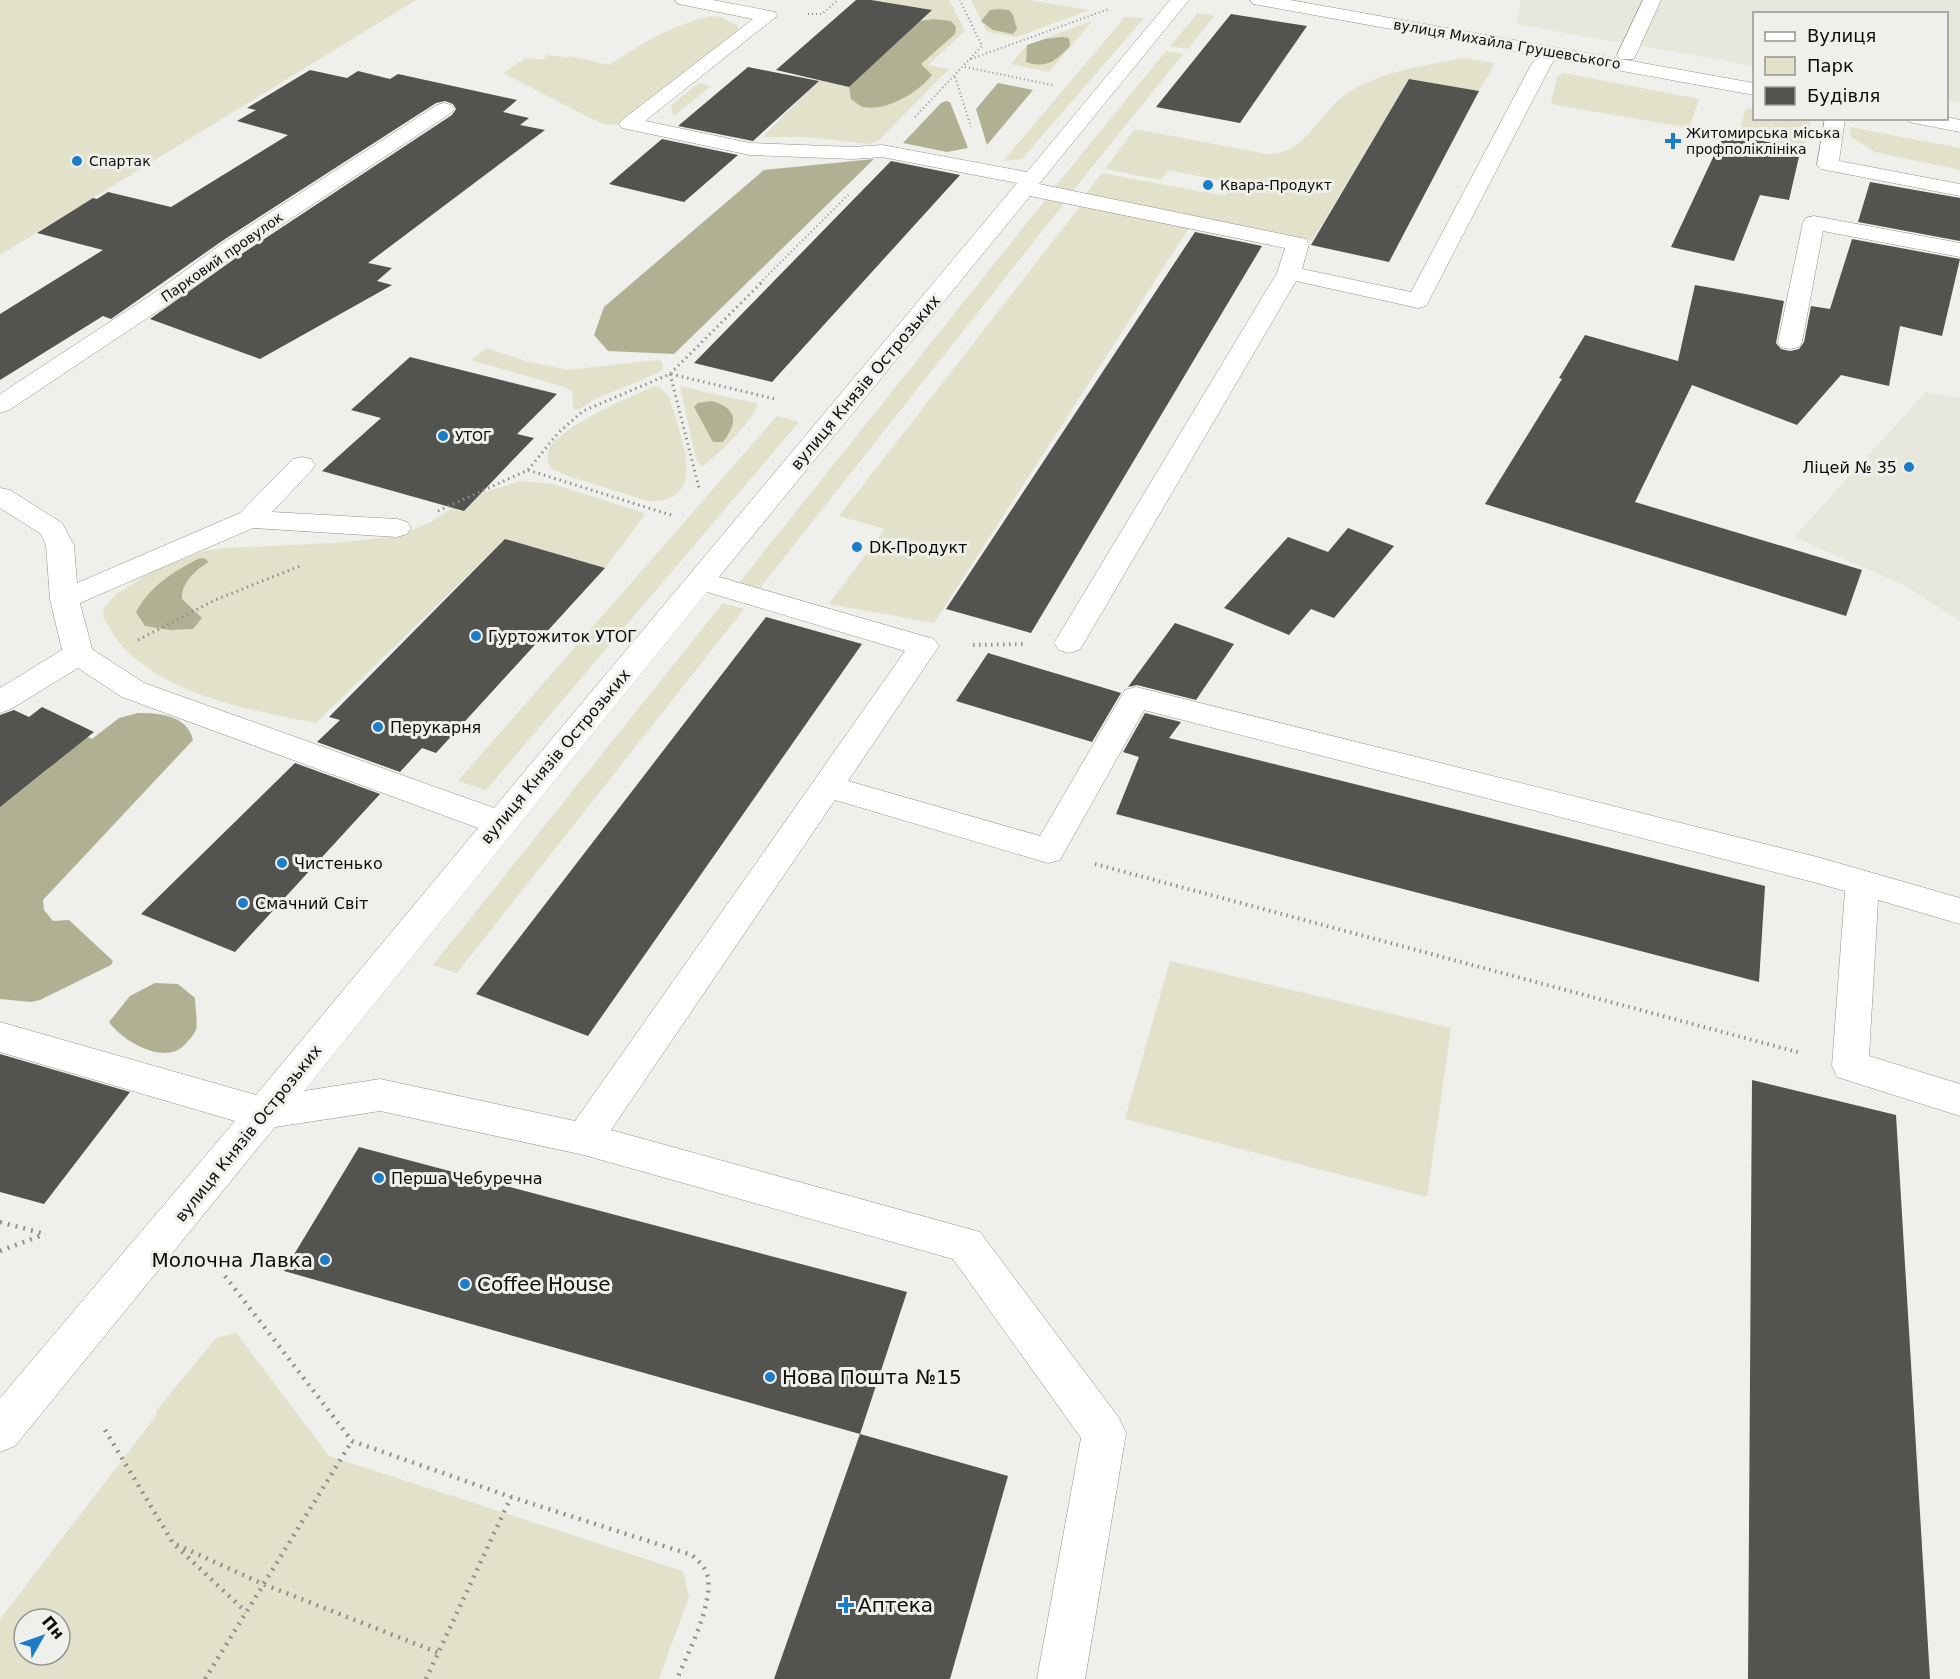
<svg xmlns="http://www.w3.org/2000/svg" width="1960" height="1679" font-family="'DejaVu Sans',sans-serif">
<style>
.built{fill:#e7e7db}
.green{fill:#e1e2c9;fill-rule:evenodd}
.forest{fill:#b0b193}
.building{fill:#53534f}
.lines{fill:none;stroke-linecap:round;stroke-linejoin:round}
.minor-casing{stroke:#91918c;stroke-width:1}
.major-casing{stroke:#91918c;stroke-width:1}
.path-far3{stroke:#90908d;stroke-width:2;stroke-dasharray:1 3;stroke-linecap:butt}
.path-far2{stroke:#90908d;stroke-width:3;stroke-dasharray:1.5 4;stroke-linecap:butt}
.path-far1{stroke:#90908d;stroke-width:4;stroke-dasharray:1.5 4.5;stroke-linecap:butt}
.path{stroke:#90908d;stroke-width:4.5;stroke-dasharray:2 6;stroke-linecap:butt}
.minor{fill:#fff;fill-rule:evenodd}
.major{fill:#fff;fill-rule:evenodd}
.poi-dot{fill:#1b7cc8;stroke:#efefeb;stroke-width:2}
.labels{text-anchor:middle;stroke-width:6;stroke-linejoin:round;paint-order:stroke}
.far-street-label{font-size:14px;fill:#0d0d0c;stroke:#efefeb}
.far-poi-label{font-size:14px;fill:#0d0d0c;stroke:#efefeb;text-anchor:start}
.street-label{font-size:16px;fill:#0d0d0c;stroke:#efefeb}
.poi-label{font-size:16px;fill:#0d0d0c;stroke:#efefeb;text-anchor:start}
.near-poi-label{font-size:20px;fill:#0d0d0c;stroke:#efefeb;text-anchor:start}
</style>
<rect width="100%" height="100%" fill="#efefeb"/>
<path class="built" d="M1521 0H1960V103L1947 100 1946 14H1754V66L1516 24Z
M1926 392 1960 398V621L1908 587 1794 537Z"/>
<path class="green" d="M0 0H416L0 255Z
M871 0H949L965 31 928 65 949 69 878 141 869 144 805 137H763L819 80 849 87 931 10Z
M971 0H1029L1089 10 1017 37 987 32Z
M1198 13 1214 16 1188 49 1170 46Z
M713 16 720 17 738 26 737 32 622 124 606 125 586 116 503 73 526 58 542 60 548 55 568 58 570 56 609 65C641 44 675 23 713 16Z
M1125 17 1144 18 1022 159 1003 161Z
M1092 21 1049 72 1011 64 1027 45Z
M1166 51 1183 54 1072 192 1054 188Z
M1463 58 1495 63 1479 91 1409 79 1312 241 1085 195 1102 173 1225 196 1233 183 1168 170 1161 180 1105 169 1135 129 1266 154C1307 155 1317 113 1348 93 1380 71 1425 66 1463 58Z
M1564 73 1699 99 1689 128 1551 104 1557 77Z
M699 83 711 86 674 116 671 105Z
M1749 108 1754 109V118L1810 119V139L1800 147 1748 138V135L1740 133 1745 110Z
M1850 127 1960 148V170L1875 152 1851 137Z
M1046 199 1065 202 760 588 738 584Z
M1081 205 1189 228 934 623 829 604 885 529 839 516Z
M486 348 526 361 567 370 657 360 662 362 663 368 658 373 595 399 578 410 573 408 572 391 565 387 471 360Z
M655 386 661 388 669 397C679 432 712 504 648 501L568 476 550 468C548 461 546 457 549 450 558 427 632 396 655 386Z
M680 386 758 404C751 424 719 453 702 467L696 459Z
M777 416 799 422 486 790 458 781Z
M520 481 553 484 644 513V516L605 568 505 539 316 723C251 710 176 698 127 651 117 642 110 628 103 617L104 608 115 595 153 571 204 551 224 548 335 543 393 537 431 522 465 500 485 492Z
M723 603 744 609 457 973 433 965Z
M1170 961 1451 1028 1427 1197 1125 1119Z
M236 1333 329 1456 683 1571 689 1597 659 1679H0V1619L156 1416V1411L216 1338ZM24 1619H60V1655H24Z"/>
<path class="forest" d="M999 9 1009 10 1013 15 1017 29 1013 34 993 30 981 21 990 10Z
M934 19 951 21 956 27 955 34 921 64 932 75C919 92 886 112 863 107 860 106 854 101 851 99L849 87 920 21Z
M1062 37 1069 38 1070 46C1055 61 1047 69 1026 62L1027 45 1045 39Z
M998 83 1033 90 987 145 976 109Z
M946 101 950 102 968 148 947 152 903 143 941 103Z
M874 159 674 354 608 351 594 335 604 307 764 170Z
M712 401C738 409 738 422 723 442H713L694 407 698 403Z
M200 558 206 559 208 562C195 571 181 583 182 599L202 618 193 629 170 630 145 626 136 612C151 585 173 572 200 558Z
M138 713C160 713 187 715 193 740L43 900 44 910 53 921 69 920 113 961 111 965 40 1000 31 1002 0 999V793L11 798 48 769 66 727 92 739 119 718Z
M155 983 178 984 195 998C195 1007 198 1022 196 1030 194 1034 190 1039 187 1042 168 1068 123 1042 109 1022L130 996Z"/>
<path class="building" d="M856 0H871L932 10 849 87 776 70Z
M1231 14 1307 26 1240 123 1156 107Z
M748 67 819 81 753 141 678 126Z
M310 70 347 78 358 71 390 79 398 74 517 100 503 112 529 118 520 125 545 130 368 263 392 268 377 281 392 285 260 359 150 319 240 255 452 115 456 109 453 104 445 101 436 103 222 241 111 319 103 316 0 380V314L103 250 37 233 93 198 97 199 108 192 171 207 288 135 237 121 256 110 247 108Z
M1409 79 1479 91 1389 262 1311 245Z
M1724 134 1801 148 1789 200 1760 195 1734 261 1671 247Z
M662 139 738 155 684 202 609 184Z
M891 161 960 175 772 382 694 363Z
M1870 182 1960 198V241L1858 222Z
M1195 232 1262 246 1031 633 946 609Z
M1852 239 1960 259 1942 336 1900 326 1889 386 1841 375 1797 425 1692 385 1635 502 1862 570 1846 616 1485 504 1562 379 1559 378 1585 335 1678 361 1695 285 1784 301 1776 343 1781 349 1790 351 1799 349 1804 342 1811 306 1830 309Z
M410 357 557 394 517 434 534 438 464 511 322 471 381 418 351 410Z
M1348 528 1394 546 1334 618 1311 609 1289 635 1224 608 1288 537 1328 552Z
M505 539 605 568 436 753 422 748 400 772 317 742 340 720 329 717Z
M766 617 862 644 588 1036 476 994Z
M1175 623 1234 644 1196 700 1137 685 1128 687Z
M988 653 1121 693 1092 742 956 701Z
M42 707 94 732 0 807V715L14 710 29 717Z
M1145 713 1181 722 1169 738 1765 886 1759 982 1116 814 1139 757 1123 752Z
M295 763 380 794 235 952 141 914Z
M0 1054 130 1092 44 1204 0 1192Z
M1752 1080 1896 1115 1930 1679H1748Z
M359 1147 907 1292 860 1434 284 1271Z
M860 1434 1008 1476 950 1679H774Z"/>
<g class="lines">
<g class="minor-casing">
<path id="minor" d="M675 0H713L775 12 777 16 645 121 750 143 853 147 882 145 1027 172 1170 0H1189L1039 184 1306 239 1309 244 1302 269 1411 292 1531 65 1543 48H1557L1560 52 1551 65 1426 306 1418 308 1296 281 1084 643 1079 650 1069 653 1059 650 1054 643 1277 273 1285 248 1030 196 719 577 934 639 939 646 848 781 1040 836 1125 690 1136 687 1817 857 1960 898V924L1878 900 1869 1056 1960 1084V1116L1837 1077 1832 1066 1845 891 1817 883 1144 710 1060 860 1048 863 835 800 611 1130 980 1232 1119 1418 1126 1433 1085 1679H1037L1081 1438 953 1259 584 1155 380 1111 275 1127 15 1446 0 1452V1398L235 1121 0 1052V1022L256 1095 478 828 122 697 78 668 11 709 0 713V688L62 650 50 599 46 545 41 534 0 508V488L10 490 62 523 74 545 77 583 240 513 293 459 302 457 311 459 315 465 311 471 272 512 397 519 407 522 411 528 407 534 397 537 253 528 80 603 92 649 144 683 494 808 1017 183 882 157 853 159 750 155 622 128 619 124 622 120 753 19 684 5 678 4ZM707 592 905 651 575 1121 380 1079 304 1091Z
M1643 0H1661L1634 59H1620L1617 55Z
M444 103 451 105 454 109 451 113 239 253 176 299 9 410 0 413V394L160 289 223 243 437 105Z
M1825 118H1845L1839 161 1960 184V196L1821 169 1817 165Z
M1814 216 1960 243V257L1823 231 1802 342 1799 347 1790 349 1781 347 1778 342 1803 223 1806 218Z"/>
</g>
<g class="major-casing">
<path id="major" d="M1250 0H1290L1754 83V95L1259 5 1253 4Z
M1946 117 1960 120V132L1909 122 1906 118Z"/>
</g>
<path class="path-far3" d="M808 14H822L838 0
M971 59 1109 9
M965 67 1052 85
M955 77 971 127
M915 117 982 46 960 0
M760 283 850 193"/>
<path class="path-far2" d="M670 374 699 488
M671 374 775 399
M528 470 674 516
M438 511 528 470 558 433 583 411 670 374 762 282
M138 640 215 600 300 566"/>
<path class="path-far1" d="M973 645 1026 644
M1095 864 1801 1053"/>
<path class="path" d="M0 1222 45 1234
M0 1251 45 1234
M225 1276 352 1441 511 1497 692 1555C699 1561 706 1568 708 1578 712 1608 688 1652 677 1679
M105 1430 173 1543 263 1584 439 1653
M176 1546 246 1612
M205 1679 352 1441
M426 1679 511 1497"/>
<use href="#minor" class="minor"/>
<use href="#major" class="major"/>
</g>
<g class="poi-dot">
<path d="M1670 132h6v6h6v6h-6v6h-6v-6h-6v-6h6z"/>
<circle cx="77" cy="161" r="6"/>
<circle cx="1208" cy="185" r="6"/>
<circle cx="443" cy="436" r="6"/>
<circle cx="1909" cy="467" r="6"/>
<circle cx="857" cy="547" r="6"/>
<circle cx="476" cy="636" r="6"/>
<circle cx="378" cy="727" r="6"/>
<circle cx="282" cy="863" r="6"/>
<circle cx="243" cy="903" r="6"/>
<circle cx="379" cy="1178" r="6"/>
<circle cx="325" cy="1260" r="6"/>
<circle cx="465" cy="1284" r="6"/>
<circle cx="770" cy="1377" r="6"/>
<path d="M843 1596h6v6h6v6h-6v6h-6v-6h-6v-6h6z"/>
</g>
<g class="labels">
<g class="far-street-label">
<text transform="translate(1507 44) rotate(10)" y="5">вулиця Михайла Грушевського</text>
<text transform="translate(222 257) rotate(-35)" y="5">Парковий провулок</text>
</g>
<g class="far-poi-label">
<text x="1686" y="138">Житомирська міська<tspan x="1686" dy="16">профполіклініка</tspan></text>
<text x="89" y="166">Спартак</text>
<text x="1220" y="190">Квара-Продукт</text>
<text x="455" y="441">УТОГ</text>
</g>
<g class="street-label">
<text transform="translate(865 382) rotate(-50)" y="6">вулиця Князів Острозьких</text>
<text transform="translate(555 756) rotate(-50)" y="6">вулиця Князів Острозьких</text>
<text transform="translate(248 1133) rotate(-51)" y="6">вулиця Князів Острозьких</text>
</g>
<g class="poi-label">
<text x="1897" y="473" text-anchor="end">Ліцей № 35</text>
<text x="869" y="553">DK-Продукт</text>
<text x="488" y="642">Гуртожиток УТОГ</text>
<text x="390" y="733">Перукарня</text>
<text x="294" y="869">Чистенько</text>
<text x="255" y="909">Смачний Світ</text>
<text x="391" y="1184">Перша Чебуречна</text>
</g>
<g class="near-poi-label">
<text x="313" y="1267" text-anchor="end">Молочна Лавка</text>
<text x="477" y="1291">Coffee House</text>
<text x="782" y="1384">Нова Пошта №15</text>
<text x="858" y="1612">Аптека</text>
</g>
</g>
<rect x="1753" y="12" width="195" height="108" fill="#efefeb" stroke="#959592" stroke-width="1.5"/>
<rect x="1765" y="32" width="30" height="9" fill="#ffffff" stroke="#959592" stroke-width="1.5"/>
<text x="1807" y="42" font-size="18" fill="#0d0d0c">Вулиця</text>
<rect x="1765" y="57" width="30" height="18" fill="#e1e2c9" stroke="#959592" stroke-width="1.5"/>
<text x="1807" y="72" font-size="18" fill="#0d0d0c">Парк</text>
<rect x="1765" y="87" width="30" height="18" fill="#53534f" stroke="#959592" stroke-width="1.5"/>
<text x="1807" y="102" font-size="18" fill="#0d0d0c">Будівля</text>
<g transform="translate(42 1637) rotate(50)"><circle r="28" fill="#efefeb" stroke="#959592" stroke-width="1.5"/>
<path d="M0-4.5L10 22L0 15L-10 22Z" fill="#1b7cc8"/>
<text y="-9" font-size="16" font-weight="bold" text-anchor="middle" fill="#0d0d0c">Пн</text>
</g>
</svg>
